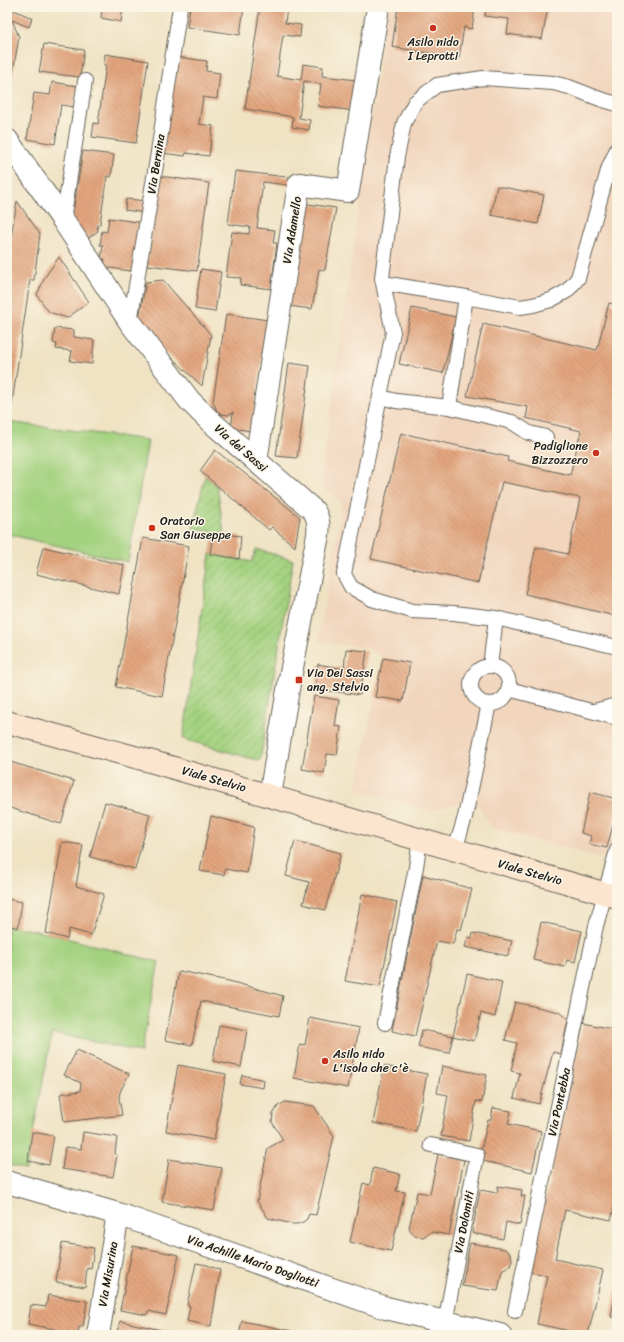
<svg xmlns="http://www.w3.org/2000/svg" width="624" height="1342" font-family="Sriracha,sans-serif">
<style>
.built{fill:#f1d5bd}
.grass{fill:#a3d17f;stroke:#60764e}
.garden{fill:url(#garden-furrows);stroke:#60764e}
.building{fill:url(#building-back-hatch)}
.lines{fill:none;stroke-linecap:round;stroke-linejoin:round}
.lane-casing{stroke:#666257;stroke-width:16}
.street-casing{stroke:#666257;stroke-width:24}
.secondary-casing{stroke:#666257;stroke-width:24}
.lane{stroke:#fff;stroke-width:14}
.street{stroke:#fff;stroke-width:22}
.secondary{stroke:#fce5cf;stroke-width:22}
.poi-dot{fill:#c8321e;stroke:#fcf5e5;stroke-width:1.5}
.labels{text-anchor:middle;stroke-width:3;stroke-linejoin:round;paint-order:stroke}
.poi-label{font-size:12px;fill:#1c1c1c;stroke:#fcf5e5;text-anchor:start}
.street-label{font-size:12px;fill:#1c1c1c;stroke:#fcf5e5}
</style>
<defs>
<pattern id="garden-furrows" width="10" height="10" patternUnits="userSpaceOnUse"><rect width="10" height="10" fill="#a3d17f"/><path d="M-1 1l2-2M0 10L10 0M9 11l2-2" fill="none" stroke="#8cb36d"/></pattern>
<pattern id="building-back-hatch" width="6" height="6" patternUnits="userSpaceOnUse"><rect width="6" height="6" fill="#e2a57e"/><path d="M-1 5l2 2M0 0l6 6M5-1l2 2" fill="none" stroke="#c18d6c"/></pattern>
</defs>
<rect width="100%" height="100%" fill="#fcf5e5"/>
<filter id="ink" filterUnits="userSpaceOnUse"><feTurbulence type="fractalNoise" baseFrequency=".025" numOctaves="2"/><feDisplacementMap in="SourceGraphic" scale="8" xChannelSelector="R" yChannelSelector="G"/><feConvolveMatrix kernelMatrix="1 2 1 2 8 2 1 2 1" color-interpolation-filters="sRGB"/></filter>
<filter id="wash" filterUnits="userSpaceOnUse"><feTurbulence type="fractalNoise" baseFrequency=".012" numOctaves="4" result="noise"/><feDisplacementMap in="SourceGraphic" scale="16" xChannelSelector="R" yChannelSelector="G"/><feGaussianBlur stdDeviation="0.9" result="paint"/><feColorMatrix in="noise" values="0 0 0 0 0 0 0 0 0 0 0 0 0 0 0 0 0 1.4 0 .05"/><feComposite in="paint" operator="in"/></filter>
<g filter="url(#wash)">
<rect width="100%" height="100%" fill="#efe3c4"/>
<path class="built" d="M387 7H617V862L491 828 480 807 457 803 432 811 356 789 383 658 369 649 318 641 342 503 320 486Z"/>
<path class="grass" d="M7 422 148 440 128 562 7 534Z
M7 925 46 933 159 962 141 1052 52 1033 26 1170 7 1164Z"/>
<path class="garden" d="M205 476 217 486 224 534 193 528Z
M256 549 293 560 260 761 183 739 210 554 239 559 252 562Z"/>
<g id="blocks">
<path class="building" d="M7 7 32 18 29 27 12 20 19 37 10 89H7V53L9 42 7 39Z
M102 7H123L121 22 101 18Z
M190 7H244L240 35 187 27Z
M260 7H287L285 23 301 25 300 37 283 35 277 76 301 80 303 64 323 67 322 76 357 80 354 111 318 106 321 84 304 81 299 118 310 120 309 130 292 127 293 117 245 109Z
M398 7H475L472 29 464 27 459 58 392 47Z
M486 7H548L542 39 507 34 509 19 485 16Z
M44 44 84 50 80 77 39 72Z
M105 54 148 61 136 143 92 137 94 123 98 124 106 65H104Z
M176 57 207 61 206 71 220 73 217 99 203 97 199 124 213 126 209 156 186 153 185 156 162 153Z
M52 82 78 86 74 107 61 105 55 144 27 139 34 93 50 95Z
M83 151 114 155 111 177 107 176 100 224 97 225 98 231 87 239 72 219Z
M235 171 296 178 295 186 263 182 257 228 275 230 273 243H277L271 289 240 285 241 278 226 277 232 232 249 234 250 227 228 224Z
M160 176 209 183 197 271 147 265Z
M497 186 544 195 538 224 491 215Z
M126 199 148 201 146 213 125 210Z
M17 201 40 234 34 280H30L10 417H7V249H9Z
M301 203 336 208 325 270 319 269 312 309 288 306Z
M109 218 144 223 136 272 104 267 105 259H101L103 245H100L102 231 107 232Z
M59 257 89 302 67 318 49 312 37 295 45 277Z
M201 269 221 272 215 312 195 309Z
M163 280 211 335 202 386 168 354 139 318 146 282Z
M609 303 617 305V610L615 616 525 594 536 547 568 554 580 498 502 482 478 583 371 559 401 433 508 457 507 461 570 475 581 431 526 418 528 407 467 396 483 324 597 350Z
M412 308 456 317 443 373 399 364Z
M226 314 268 320 251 431 231 428 233 412 229 415 221 414 217 411 213 402Z
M55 328 74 330V337L94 340 92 364 70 361 72 351 56 349 57 344 53 343Z
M289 363 310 366 297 458 276 456Z
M215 450 300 517 295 547 272 527 269 530 200 471Z
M213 533 241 536 239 559 210 554Z
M143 538 189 546 162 696 116 687Z
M43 547 124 565 119 594 36 574Z
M346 649 367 651 360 695 315 689 318 664 344 669Z
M383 658 410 663 403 701 375 697Z
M314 696 339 700 335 726 341 727 337 755 327 754 324 773 302 769Z
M7 761 74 781 61 824 7 807Z
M590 792 617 799V809L607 848 589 844 591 836 581 833Z
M105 802 150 814 135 869 90 857Z
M211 816 254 827 247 873 225 869 224 875 200 871Z
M295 841 341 853 325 910 303 904 309 882 286 876Z
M62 842 83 845 76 886 104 894 91 935 69 929 67 939 46 933Z
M423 875 472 889 461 930 457 929 453 944 437 941 415 1036 392 1031Z
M362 894 397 902 380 987 345 981Z
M7 899 22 902 18 928 7 925Z
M541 922 582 931 575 962 567 960 565 967 533 960Z
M473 933 512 941 508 956 465 947 468 937 472 938Z
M179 971 229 981 283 996 279 1016 201 1001 192 1045 165 1040Z
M467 974 502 982 495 1017 481 1013 474 1041 453 1036Z
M515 1002 559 1012 568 1020 561 1054 553 1052 539 1104 514 1098 520 1073 511 1071 517 1043 505 1040Z
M310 1018 359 1028 348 1088 294 1078 300 1044 305 1045Z
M583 1023 617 1030V1193L611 1220 565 1210 555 1259 603 1270 588 1335 537 1324 547 1275 530 1272Z
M219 1025 247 1030 241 1067 213 1061Z
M422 1030 453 1036 449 1053 418 1047Z
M77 1050 129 1074 120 1092 119 1098 122 1115 64 1122 60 1094 80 1091 81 1083 64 1075Z
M178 1065 226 1074 214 1140 166 1131Z
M384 1066 427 1074 416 1131 373 1123Z
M442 1066 487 1075 482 1102 476 1101 469 1141 441 1136 448 1095 437 1093Z
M242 1075 264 1080 263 1088 240 1084Z
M285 1102 314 1106 334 1136 316 1215 309 1214 307 1219 303 1222 297 1224H292L268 1218 257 1201 268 1148 283 1140 272 1122 273 1114 278 1106Z
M493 1108 511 1111 508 1124 541 1131 532 1172 479 1160 488 1120H491Z
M32 1132 54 1136 49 1165 28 1161Z
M83 1132 117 1137 115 1154 117 1155 113 1177 62 1169 65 1147 81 1149Z
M438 1154 464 1160 449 1235 431 1232 423 1237 415 1236 409 1228 417 1192 430 1194Z
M169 1159 222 1168 214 1210 162 1202Z
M373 1168 400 1174 396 1191 405 1192 391 1251 350 1242 363 1183 370 1185Z
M498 1186 522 1190 521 1196H525L520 1225 506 1222 503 1239 472 1233 480 1190 497 1193Z
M62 1243 94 1248 91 1269 87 1268 85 1287 56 1282Z
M470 1243 505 1249 511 1254 512 1261 510 1266 502 1271 498 1291 462 1286Z
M133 1246 179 1255 166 1315 148 1311 147 1315 120 1310Z
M196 1263 207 1265 220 1270 211 1326 187 1321 190 1306 187 1305Z
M616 1289H617V1318L611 1317Z
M48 1295 87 1301 83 1327H79L78 1335H53L54 1329 28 1324 31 1305 46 1307Z
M120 1321 180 1334V1335H116Z
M242 1321 292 1331V1335H239Z"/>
</g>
</g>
<g filter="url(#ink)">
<use href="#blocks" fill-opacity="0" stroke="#666257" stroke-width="1"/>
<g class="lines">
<g class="lane-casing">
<path id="lane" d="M617 104 600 99 569 87 553 83 483 78 437 85 415 102 404 123 397 157 382 278 393 332 344 574 351 587 372 599 412 611 454 613 496 618 617 647
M63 220 85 81
M383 283 466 297 449 407
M466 297 520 307 533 305 551 300 567 291 578 278 609 167 617 149
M130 322 157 159 180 7
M381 397 396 401 449 407 512 422 529 433 546 437
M490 666 496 618
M471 685a19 19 0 1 1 38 0a19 19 0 1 1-38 0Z
M509 689 617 718
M594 711 617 705
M455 850 465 817 489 704
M385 1023 416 867 420 840
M431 1145 477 1155 445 1323
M515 1311 596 926 617 850"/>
</g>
<g class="street-casing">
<path id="street" d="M7 140 63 220 130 322 189 400 209 420 314 511C319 519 319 526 318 535L290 678 270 796
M256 461 299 184 348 191 378 7
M7 1182 118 1214 386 1308 500 1335
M98 1335 118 1214"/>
</g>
<g class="secondary-casing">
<path id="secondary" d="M7 722 153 762 617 897"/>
</g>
<use href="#lane" class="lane"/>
<use href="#street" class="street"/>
<use href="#secondary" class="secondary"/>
</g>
</g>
<g class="poi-dot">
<circle cx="433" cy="28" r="4"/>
<circle cx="596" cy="453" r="4"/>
<circle cx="152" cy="528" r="4"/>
<rect x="295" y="676" width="8" height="8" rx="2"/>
<circle cx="325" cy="1061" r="4"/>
</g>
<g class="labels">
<g class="poi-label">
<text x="433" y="46" text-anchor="middle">Asilo nido<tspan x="433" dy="14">I Leprotti</tspan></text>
<text x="588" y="450" text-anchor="end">Padiglione<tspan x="588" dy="14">Bizzozzero</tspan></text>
<text x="160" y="525">Oratorio<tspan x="160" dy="14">San Giuseppe</tspan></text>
<text x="307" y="677">Via Dei Sassi<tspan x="307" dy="14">ang. Stelvio</tspan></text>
<text x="333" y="1058">Asilo nido<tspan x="333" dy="14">L'isola che c'è</tspan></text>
</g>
<g class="street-label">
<text transform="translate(156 164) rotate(-81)" y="4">Via Bernina</text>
<text transform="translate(292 230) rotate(-81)" y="4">Via Adamello</text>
<text transform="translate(241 448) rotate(41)" y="4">Via dei Sassi</text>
<text transform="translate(214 779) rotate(16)" y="4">Viale Stelvio</text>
<text transform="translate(530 872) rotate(16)" y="4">Viale Stelvio</text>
<text transform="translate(559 1102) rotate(-78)" y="4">Via Pontebba</text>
<text transform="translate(464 1222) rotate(-79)" y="4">Via Dolomiti</text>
<text transform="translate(253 1261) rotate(19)" y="4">Via Achille Mario Dogliotti</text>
<text transform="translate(108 1274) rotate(-80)" y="4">Via Misurina</text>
</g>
</g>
<rect width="624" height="1342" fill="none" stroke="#fcf5e5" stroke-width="24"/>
</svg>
